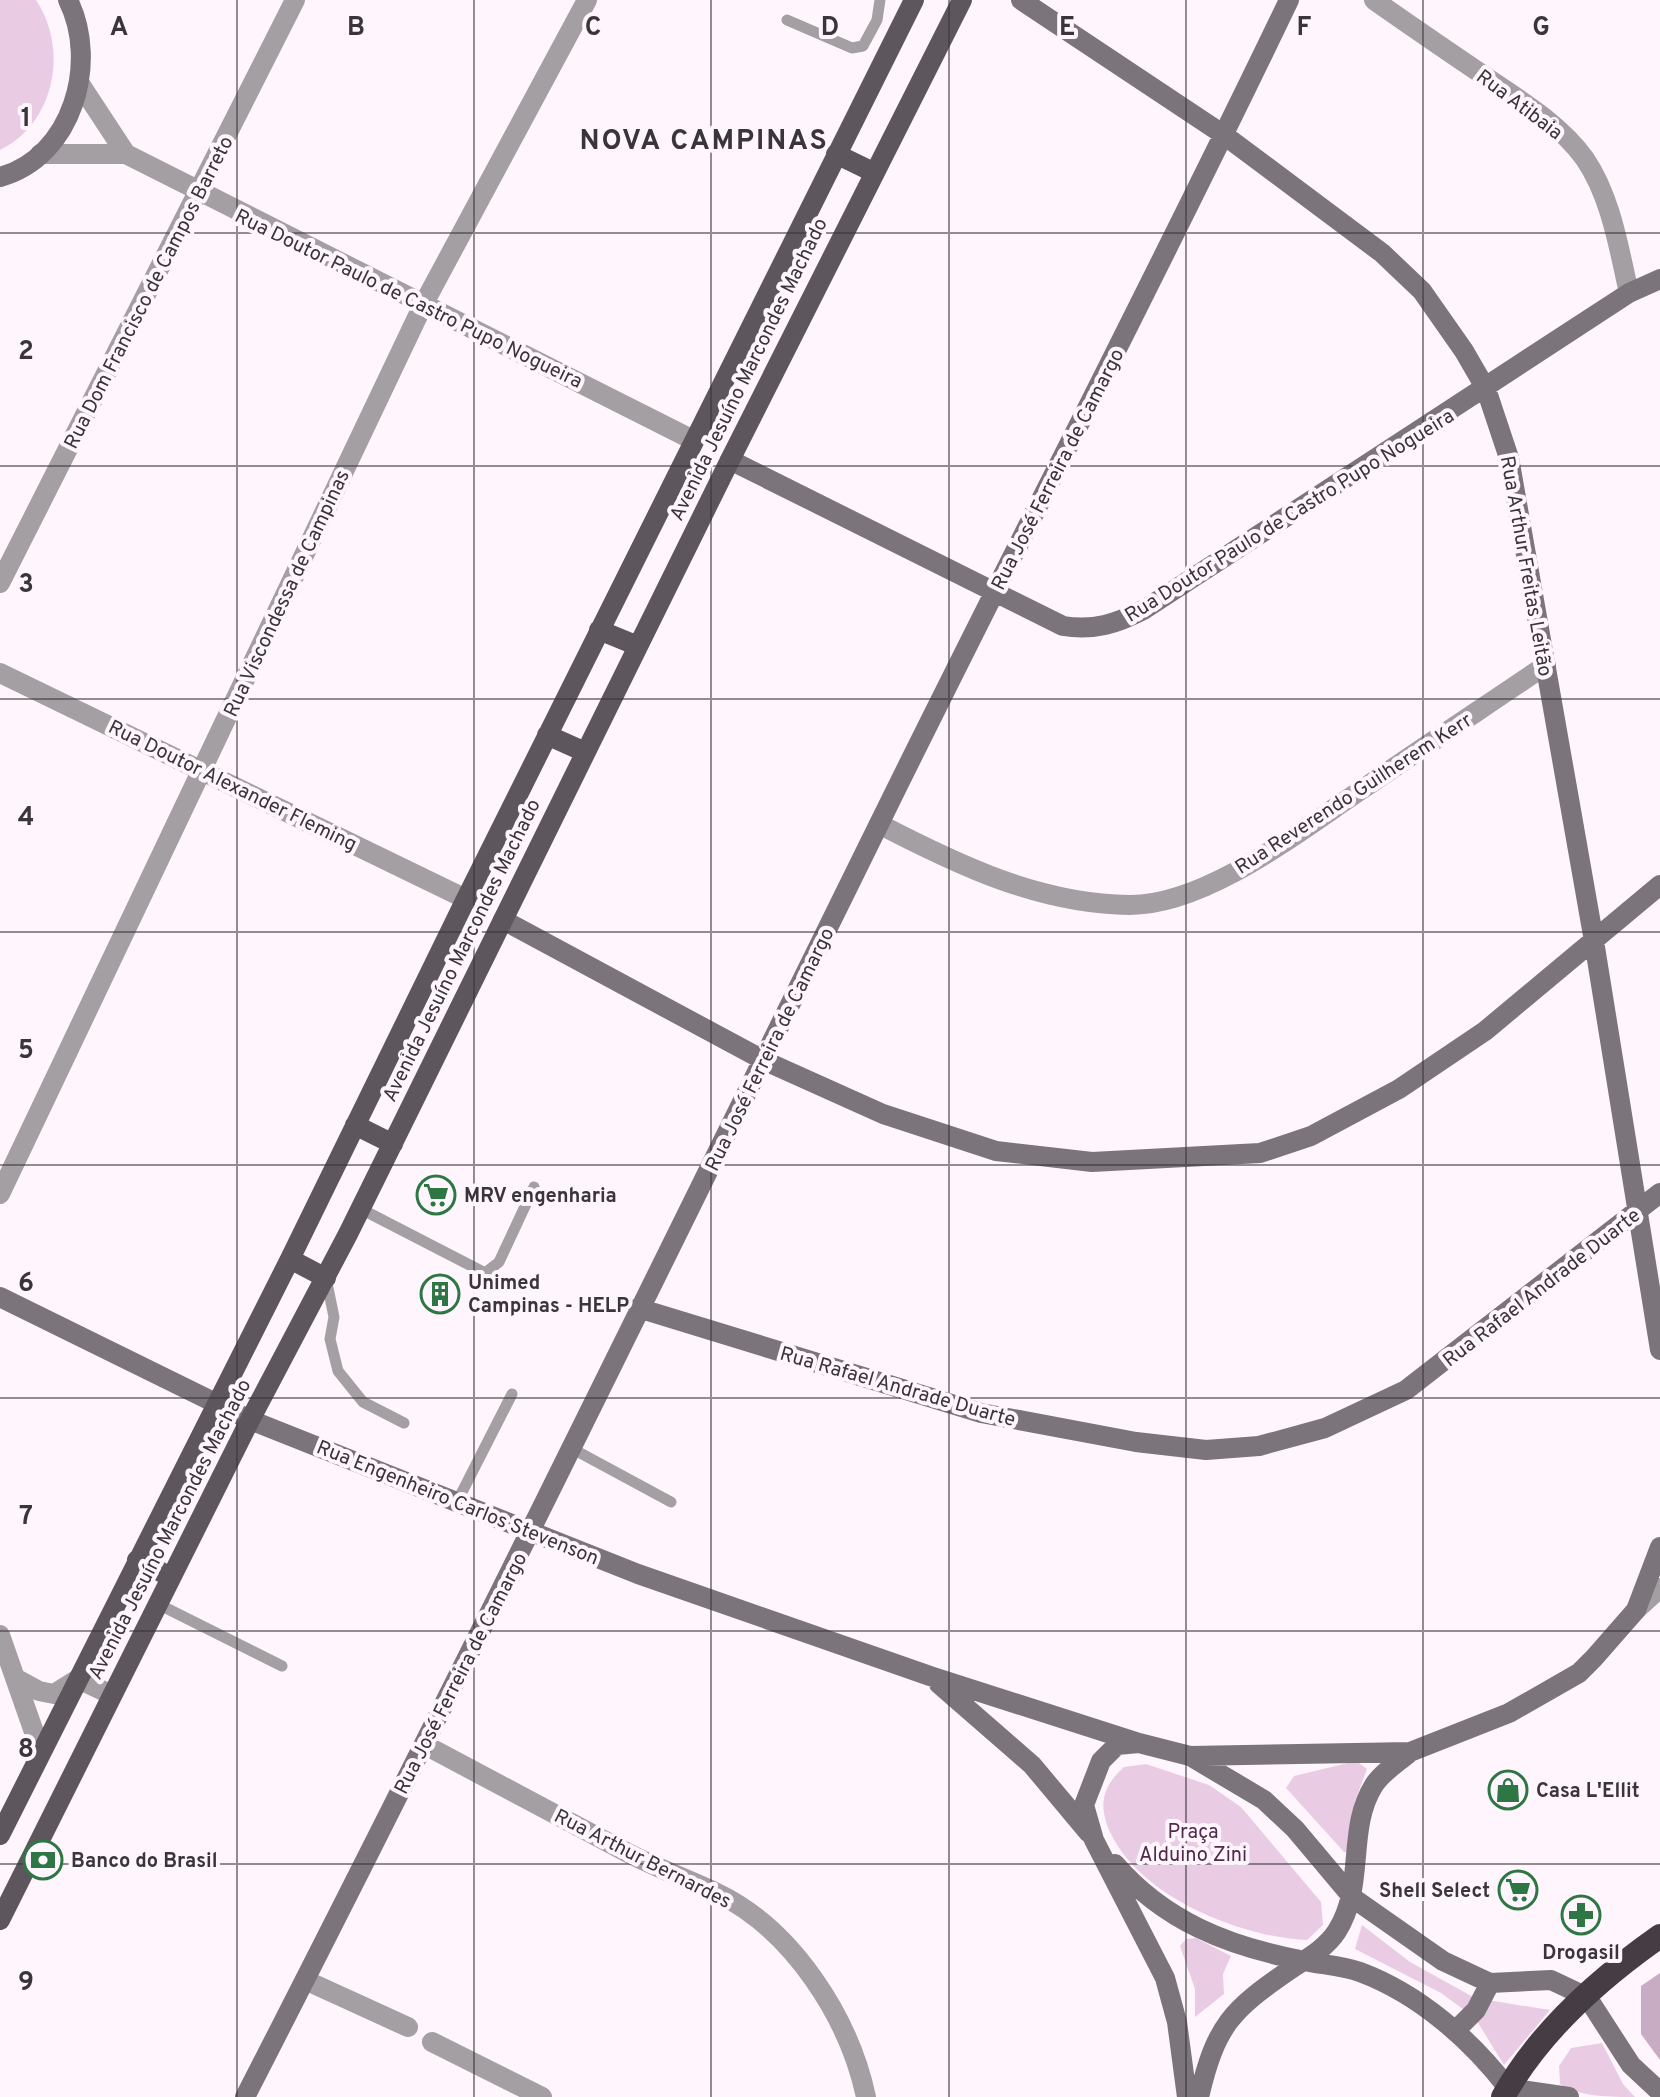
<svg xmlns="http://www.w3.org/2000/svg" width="1660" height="2097" font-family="Overpass,sans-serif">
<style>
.green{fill:#e9cce4}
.forest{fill:#c8acc4}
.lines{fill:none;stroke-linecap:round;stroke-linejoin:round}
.lane{stroke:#a49fa3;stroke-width:11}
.street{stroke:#a49fa3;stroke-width:20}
.secondary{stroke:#7b747a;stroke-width:20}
.primary{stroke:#5e565d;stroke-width:20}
.highway{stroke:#463d44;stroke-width:24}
.grid{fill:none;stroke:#393539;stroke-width:2;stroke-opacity:0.55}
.labels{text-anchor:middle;stroke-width:8;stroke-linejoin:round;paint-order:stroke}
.street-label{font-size:20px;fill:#393539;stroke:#fff6fd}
.poi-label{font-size:20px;font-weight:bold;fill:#393539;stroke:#fff6fd;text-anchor:start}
.park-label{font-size:20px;fill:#50294b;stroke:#fff6fd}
.district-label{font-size:28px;font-weight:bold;letter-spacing:2px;fill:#393539;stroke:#fff6fd}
.grid-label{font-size:26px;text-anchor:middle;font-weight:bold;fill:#393539;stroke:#fff6fd;stroke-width:8;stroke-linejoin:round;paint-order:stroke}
</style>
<rect width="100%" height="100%" fill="#fff6fd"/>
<path class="green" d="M0 0H36C69 49 55 123 0 150Z
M1348 1763H1359L1367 1769 1355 1801 1354 1854 1344 1852 1286 1788 1294 1776Z
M1146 1764 1209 1785 1241 1807 1321 1902 1323 1925 1307 1940C1240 1937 1140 1897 1110 1832 1098 1805 1102 1787 1124 1767Z
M1362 1925 1410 1962 1475 1998 1550 2010 1504 2065 1475 2018 1441 1993 1355 1949Z
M1196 1938 1231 1956 1223 1974 1224 1994 1195 2017V1989L1180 1946 1186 1939Z
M1602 2043 1623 2084 1635 2097C1611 2097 1579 2097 1560 2084L1559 2066 1571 2048Z"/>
<path class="forest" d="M1660 1973V2060L1641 2034V1986Z"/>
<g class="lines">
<path class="lane" d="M787 20 852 48 863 46 877 20 880 0
M361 1209 485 1273 499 1262 534 1187
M326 1278 334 1317 330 1339 338 1371 363 1402 404 1423
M571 1448 671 1502
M458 1500 512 1394
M158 1604 282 1666"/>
<path class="street" d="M1374 0C1411 26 1449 52 1486 77 1521 101 1560 124 1585 159 1611 197 1619 249 1629 293
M80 84 126 154 693 440
M40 154H126
M0 583 295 0
M0 673 466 899
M879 824C958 865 1039 904 1130 905 1209 905 1306 826 1370 784 1428 744 1487 705 1546 665
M0 1194 423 305 587 0
M1636 1610 1660 1588
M0 1635 41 1752
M15 1678 39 1691 54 1694 78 1679 112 1695
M425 1745C493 1781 560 1817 628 1853 657 1868 687 1879 717 1893 792 1929 849 2017 866 2097
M305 1980 408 2027
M432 2042 542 2097"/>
<path class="secondary" d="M1021 0 1224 135 1382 253 1422 291 1464 351 1486 389 1509 458 1594 941 1660 1350
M0 177C73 157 99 62 68 0
M730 460 1063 626C1094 631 1116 624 1145 609L1629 293 1660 279
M503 920 765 1061 883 1114 996 1151 1092 1162 1260 1153 1311 1136 1399 1089 1485 1031 1660 885
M0 1297 250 1420 638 1574 930 1676 1139 1743
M638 1308 981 1413 1136 1442 1206 1450 1259 1446 1325 1428 1406 1390 1660 1193
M939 1684 1032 1765 1089 1833
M1190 1756 1410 1752 1509 1713 1579 1673 1594 1658 1636 1610 1660 1547
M1115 1864C1164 1921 1228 1946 1300 1960 1321 1965 1340 1965 1360 1972 1419 1994 1470 2039 1508 2088L1569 2097
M1455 2031 1476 2010 1490 1983
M245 2097C462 1674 670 1248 880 822 1015 547 1157 276 1289 0
M1187 2097 1177 2022 1165 1978 1094 1840 1084 1805 1101 1761 1117 1745 1139 1743 1190 1756 1264 1800 1295 1829 1353 1898 1443 1961 1490 1983 1551 1980 1587 1997 1631 2065 1660 2092
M1199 2097C1216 2025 1231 2010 1291 1969 1308 1958 1326 1948 1337 1931 1366 1885 1346 1829 1374 1785 1382 1772 1399 1762 1410 1752"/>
<path class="primary" d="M836 154 873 172
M599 630 638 646
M547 735 585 752
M355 1125 393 1144
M290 1259 326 1278
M137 1560 171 1577
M0 1835 290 1259 466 899 914 0
M0 1920 250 1420 348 1234 730 460 962 0"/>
<path class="highway" d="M1503 2097C1539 2032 1600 1978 1660 1936"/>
</g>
<path class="grid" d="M237 0V2097M474 0V2097M711 0V2097M949 0V2097M1186 0V2097M1423 0V2097M0 233H1660M0 466H1660M0 699H1660M0 932H1660M0 1165H1660M0 1398H1660M0 1631H1660M0 1864H1660"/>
<defs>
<g id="supermarket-ring" transform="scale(2)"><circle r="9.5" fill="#fff6fd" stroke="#2e7745" stroke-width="1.5"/><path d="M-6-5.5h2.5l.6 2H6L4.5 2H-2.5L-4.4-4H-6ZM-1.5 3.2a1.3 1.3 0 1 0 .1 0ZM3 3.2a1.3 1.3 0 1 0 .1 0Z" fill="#2e7745"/></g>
<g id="building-ring" transform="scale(2)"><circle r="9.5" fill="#fff6fd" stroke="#2e7745" stroke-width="1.5"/><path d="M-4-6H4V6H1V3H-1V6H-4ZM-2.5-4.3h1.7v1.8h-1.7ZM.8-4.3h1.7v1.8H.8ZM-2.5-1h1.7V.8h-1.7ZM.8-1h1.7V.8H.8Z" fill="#2e7745"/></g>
<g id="shop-ring" transform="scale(2)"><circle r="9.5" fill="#fff6fd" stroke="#2e7745" stroke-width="1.5"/><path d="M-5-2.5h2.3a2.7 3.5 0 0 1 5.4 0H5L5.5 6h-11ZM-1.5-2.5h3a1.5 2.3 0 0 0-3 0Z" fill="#2e7745"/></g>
<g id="bank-ring" transform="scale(2)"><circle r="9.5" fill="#fff6fd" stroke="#2e7745" stroke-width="1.5"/><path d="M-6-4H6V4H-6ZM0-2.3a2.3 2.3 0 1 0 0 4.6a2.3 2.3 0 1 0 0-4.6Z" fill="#2e7745"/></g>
<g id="pharmacy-ring" transform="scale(2)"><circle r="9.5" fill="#fff6fd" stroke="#2e7745" stroke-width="1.5"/><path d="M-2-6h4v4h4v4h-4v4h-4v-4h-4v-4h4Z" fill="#2e7745"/></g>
</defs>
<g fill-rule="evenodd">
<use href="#supermarket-ring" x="436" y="1195"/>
<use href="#building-ring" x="440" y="1294"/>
<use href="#shop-ring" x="1508" y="1790"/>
<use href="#bank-ring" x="43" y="1860"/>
<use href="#supermarket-ring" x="1518" y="1890"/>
<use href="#pharmacy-ring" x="1581" y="1915"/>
</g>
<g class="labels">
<g class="street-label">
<text transform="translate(1520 104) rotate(37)" y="7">Rua Atibaia</text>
<text transform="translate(148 292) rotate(-63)" y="7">Rua Dom Francisco de Campos Barreto</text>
<text transform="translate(409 298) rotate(26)" y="7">Rua Doutor Paulo de Castro Pupo Nogueira</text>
<text transform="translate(748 369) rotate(-64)" y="7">Avenida Jesuíno Marcondes Machado</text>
<text transform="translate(1057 469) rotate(-63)" y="7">Rua José Ferreira de Camargo</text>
<text transform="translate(1289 515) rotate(-32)" y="7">Rua Doutor Paulo de Castro Pupo Nogueira</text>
<text transform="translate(1527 566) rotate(80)" y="7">Rua Arthur Freitas Leitão</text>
<text transform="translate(286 593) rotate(-65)" y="7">Rua Viscondessa de Campinas</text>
<text transform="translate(233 785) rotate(26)" y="7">Rua Doutor Alexander Fleming</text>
<text transform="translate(1353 793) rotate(-33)" y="7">Rua Reverendo Guilherem Kerr</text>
<text transform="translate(461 950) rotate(-64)" y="7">Avenida Jesuíno Marcondes Machado</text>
<text transform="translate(769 1049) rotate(-64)" y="7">Rua José Ferreira de Camargo</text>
<text transform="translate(1541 1287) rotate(-38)" y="7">Rua Rafael Andrade Duarte</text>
<text transform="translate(898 1386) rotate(16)" y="7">Rua Rafael Andrade Duarte</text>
<text transform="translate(458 1502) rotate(22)" y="7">Rua Engenheiro Carlos Stevenson</text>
<text transform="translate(169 1529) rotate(-63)" y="7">Avenida Jesuíno Marcondes Machado</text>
<text transform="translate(460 1673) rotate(-63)" y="7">Rua José Ferreira de Camargo</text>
<text transform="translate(643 1858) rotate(27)" y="7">Rua Arthur Bernardes</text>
</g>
<g class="poi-label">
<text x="464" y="1202">MRV engenharia</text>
<text x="468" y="1289">Unimed<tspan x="468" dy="23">Campinas - HELP</tspan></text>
<text x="1536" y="1797">Casa L'Ellit</text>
<text x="71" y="1867">Banco do Brasil</text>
<text x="1490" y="1897" text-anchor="end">Shell Select</text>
<text x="1581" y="1959" text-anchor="middle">Drogasil</text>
</g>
<g class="park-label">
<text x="1193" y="1838">Praça<tspan x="1193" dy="23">Alduino Zini</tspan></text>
</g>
<g class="district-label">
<text x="704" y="149">NOVA CAMPINAS</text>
</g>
</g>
<g class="grid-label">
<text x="119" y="35">A</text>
<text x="356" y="35">B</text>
<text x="593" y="35">C</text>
<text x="830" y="35">D</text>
<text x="1067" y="35">E</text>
<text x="1304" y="35">F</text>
<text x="1541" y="35">G</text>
<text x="26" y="126">1</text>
<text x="26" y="359">2</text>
<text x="26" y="592">3</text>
<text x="26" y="825">4</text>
<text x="26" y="1058">5</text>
<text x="26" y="1291">6</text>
<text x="26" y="1524">7</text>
<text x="26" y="1757">8</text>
<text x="26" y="1990">9</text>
</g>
</svg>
